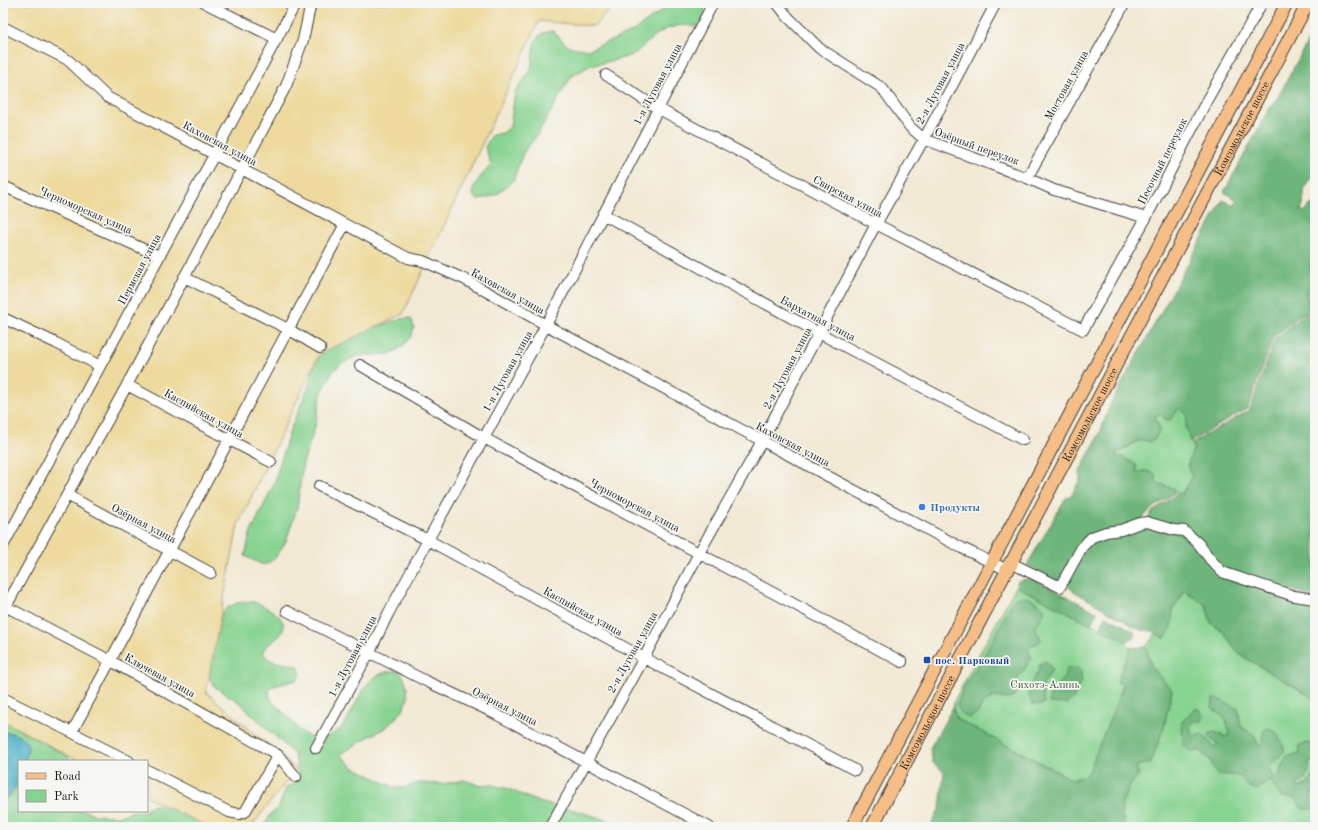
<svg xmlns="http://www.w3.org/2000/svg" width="1318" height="830" font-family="'Old Standard TT',serif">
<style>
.green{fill:#87d390;stroke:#527856}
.forest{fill:#6db57a;stroke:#44684b}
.sand{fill:#eeda9e;stroke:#857b5d}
.water{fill:#49adc8;stroke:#326472}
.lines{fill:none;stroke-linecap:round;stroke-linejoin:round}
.minor-casing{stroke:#3c3b38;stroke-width:12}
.major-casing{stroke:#3c3b38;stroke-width:14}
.highway-casing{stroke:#3c3b38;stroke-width:16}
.minor{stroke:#fff;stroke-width:10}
.major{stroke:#f6be87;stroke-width:12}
.highway{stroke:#f6be87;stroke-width:14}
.shop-dot{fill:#3f7fe0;stroke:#f6f6f2;stroke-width:1.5}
.transit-dot{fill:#1a4fb4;stroke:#f6f6f2;stroke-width:1.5}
.labels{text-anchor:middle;stroke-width:3.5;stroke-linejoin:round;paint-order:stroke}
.street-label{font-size:11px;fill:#1c1c1c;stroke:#f6f6f2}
.shop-label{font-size:11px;font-weight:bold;fill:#366cbe;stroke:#f6f6f2;text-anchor:start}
.transit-label{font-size:11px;font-weight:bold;fill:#164399;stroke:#f6f6f2;text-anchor:start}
.park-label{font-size:11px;fill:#415c45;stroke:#f6f6f2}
</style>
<rect width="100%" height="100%" fill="#f6f6f2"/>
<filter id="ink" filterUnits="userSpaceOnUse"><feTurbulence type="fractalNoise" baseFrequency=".025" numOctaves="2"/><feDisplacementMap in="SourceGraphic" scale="8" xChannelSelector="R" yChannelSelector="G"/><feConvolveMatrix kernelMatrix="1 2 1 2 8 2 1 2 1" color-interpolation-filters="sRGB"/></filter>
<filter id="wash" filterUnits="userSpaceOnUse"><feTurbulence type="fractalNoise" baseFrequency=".012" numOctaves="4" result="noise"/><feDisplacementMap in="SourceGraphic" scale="16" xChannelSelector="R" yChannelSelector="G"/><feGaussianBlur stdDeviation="0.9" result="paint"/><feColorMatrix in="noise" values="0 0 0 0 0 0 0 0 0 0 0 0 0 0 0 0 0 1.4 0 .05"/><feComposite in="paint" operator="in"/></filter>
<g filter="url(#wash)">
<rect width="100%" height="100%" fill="#f2e9d4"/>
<path class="green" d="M672 3H704L705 13 701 24 695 26 682 25 666 29 655 36 634 54 623 58 589 66 571 77 537 135 523 153 513 181 496 195 478 200C464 192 484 173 491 165L485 147 492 135 503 133 510 127 515 92 531 70 534 43 542 33 553 31 568 46 588 50 632 32Z
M1315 271V309L1311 313 1309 312V305L1306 293 1310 290Z
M408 318 412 320 414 328 411 337 402 347 390 354 357 356 342 363 333 371 321 394 315 427 303 463 297 508 286 541 276 557 267 564H261L245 556 250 534 274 484 290 430 308 388 314 367 320 356 332 344 345 337 401 319Z
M1180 408 1187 415 1186 428 1194 448 1188 463 1192 478 1182 493C1176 494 1175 493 1172 488L1157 483 1146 471 1137 472 1136 465 1123 457 1116 456 1117 453C1127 449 1134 442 1144 439L1157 421 1154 416Z
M1016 586 1122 639 1131 648 1117 682 1124 684 1088 774 1073 780 957 719 953 707 955 699Z
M1184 590 1206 605 1211 623 1223 631 1239 654 1315 699V747L1307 743 1300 754 1287 756 1278 778H1274L1269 770 1271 765 1285 750 1263 745 1259 746 1253 734 1241 727 1238 709 1212 707 1226 720 1230 734 1226 737 1214 732 1218 744 1214 747 1202 734 1194 737 1190 729 1192 721 1204 717 1182 722 1191 751H1200L1211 761 1216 774 1240 776 1249 787 1266 781H1271L1281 797 1311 795 1315 788V827H1124L1121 805 1129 787 1138 776 1137 765 1150 764 1164 727 1172 690 1152 668 1146 647 1156 633 1164 639 1170 629 1173 610Z
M252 601C263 606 292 616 281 634 276 641 267 643 263 651 266 665 286 662 298 666L301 674 297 680 274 686 269 691C268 702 280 708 286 715 292 720 297 728 303 733 314 741 334 737 342 727 359 705 363 670 397 671L403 676 406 683 408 697 403 710 387 727 363 740 340 755 353 767 393 787 403 788 418 783 443 784 464 780 481 786 489 784 509 789 538 802 578 811 627 827H263L271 814 279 807 286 788 295 783 298 770 294 754 239 702 215 687 209 677 208 669 215 630 222 613 227 608 237 603Z
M3 721 68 756 70 761H25L28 749 13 733 3 732Z
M1314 760H1315V778H1312L1306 785 1298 788 1297 784 1305 779 1309 762Z
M19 780V811H87L95 815 120 816 134 811H147V807L161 804 208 827H3V801L11 794Z"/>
<path class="forest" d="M1315 28V175C1309 180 1304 186 1304 194 1303 201 1304 204 1301 210L1305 212 1309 206 1313 204 1315 205V251L1313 252 1310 263 1315 271 1310 290 1306 293 1309 305V312L1300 315 1273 338 1248 408 1191 441 1186 428 1187 415 1180 408 1170 420H1165L1161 414 1155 416 1160 430 1155 439 1150 442C1136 436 1130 447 1117 453L1116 456 1123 457 1136 465 1137 472 1146 471 1155 474 1157 483 1173 488 1175 493 1150 510 1139 522 1091 535 1058 581 1027 565 1065 499 1072 494 1080 480V471L1100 433 1110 405 1223 200 1234 206 1237 200 1224 192 1268 111 1279 95Z
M1315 309V597L1223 570 1199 542 1146 521 1152 512 1177 494 1182 493 1192 478 1188 463 1194 448 1192 443 1250 410 1275 339 1301 317 1311 313Z
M1140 524 1187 536 1221 573 1315 600V699L1239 654 1223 631 1211 623 1206 605 1184 590 1173 610 1171 629 1164 639 1153 631 1140 630 1072 590 1064 582 1093 538Z
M1031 578 1097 612 1091 624 1016 586 1018 581Z
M1017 597C1027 596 1039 601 1045 610 1044 617 1037 622 1035 629L1040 637V642L1031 646 1028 649 1031 657 1029 662 1018 678 1016 693 1013 697 1008 699 995 697 990 699 982 704 978 713 970 718 962 714 957 706 963 688 987 651 1013 601Z
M1106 616 1134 631V636L1126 643 1122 639 1100 628Z
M1146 647 1152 668 1172 690 1164 727 1150 764 1137 765 1138 775 1129 787 1121 805 1124 827H930L940 808 944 772 933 763 930 748 953 707 957 719 1073 780 1088 774 1124 684 1117 682 1131 648Z
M1046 661 1052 669C1050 675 1047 678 1044 683 1041 689 1043 697 1044 703L1042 705 1032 704C1022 683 1037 682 1040 664Z
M1071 667 1078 668 1081 671 1082 683 1075 689 1074 698 1066 704 1049 703C1048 692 1059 685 1064 677 1065 675 1065 673 1066 670Z
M1213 699H1218L1238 709 1241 727 1253 734 1259 746 1263 744V731L1268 728 1276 732 1285 750 1271 765 1269 770 1274 778H1278L1287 756 1300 754 1299 745 1307 743 1315 747V760L1309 762C1310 774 1306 778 1297 784L1298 788 1306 785 1312 778H1315V788L1311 795 1312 809H1303L1295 798 1281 797 1271 781H1266L1258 790 1249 787 1240 776 1216 774 1211 761 1200 751H1191L1183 745 1182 722 1194 709H1199L1204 717 1202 721H1192L1190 729 1194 737 1202 734 1214 747 1218 744 1210 738V733L1214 732 1226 737 1230 734 1226 720 1212 707Z"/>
<path class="sand" d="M3 3H616L594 26 539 21 403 314 319 354 238 525 206 692 296 769 251 827H208L147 797V761H79L3 721Z"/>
<path class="water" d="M3 732C12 733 28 736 28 748 28 752 26 757 25 761H19C19 781 19 787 3 801Z"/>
</g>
<g filter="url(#ink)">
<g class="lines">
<g class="minor-casing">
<path id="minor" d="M205 3 277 39
M777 3 787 16 819 48 882 88 910 127 924 139 1027 178 1054 190 1146 218
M3 27 68 60 107 97 408 258 423 261 464 279 546 325 962 548 1007 570
M606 75 657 108 876 224 1083 330 1146 218 1208 98 1262 3
M1027 178 1125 3
M3 186 159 256
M603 214 819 333 1023 440
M184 277 288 329 320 348
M3 318 56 343 100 366
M360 365 484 438 902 662
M127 385 271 462
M319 486 428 540 644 658 855 770
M67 495 211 573
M3 546 296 3
M1011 563 1060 587 1082 547 1092 537 1106 532 1121 530 1140 523 1147 522 1174 530 1184 531 1198 543 1210 559 1222 572 1294 596 1315 599
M3 605 111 661 278 755 296 777
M287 611 428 682 488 710 709 827
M3 612 127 385 286 86 303 40 311 3
M3 698 129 761
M72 732 345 224
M316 748 369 653 388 614 428 540 546 325 713 3
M147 770 229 812 239 814 245 812 278 755
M550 827 644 658 699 553 762 441 876 224 924 139 996 3"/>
</g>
<g class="major-casing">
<g id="major">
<path id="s1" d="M1011 563 1308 3"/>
<path d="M852 827 1287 3"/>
<path id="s2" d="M872 827 1007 570"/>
</g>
</g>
<g class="highway-casing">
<path id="highway" d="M1007 570 1011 563"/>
</g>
<use href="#minor" class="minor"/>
<use href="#major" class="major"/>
<use href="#highway" class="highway"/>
</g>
</g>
<circle class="shop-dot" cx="922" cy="507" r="4"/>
<rect class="transit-dot" x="923" y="656" width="8" height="8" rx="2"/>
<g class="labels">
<g class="street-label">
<text transform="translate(940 83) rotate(-62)" y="4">2-я Луговая улица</text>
<text transform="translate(657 84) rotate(-62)" y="4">1-я Луговая улица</text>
<text transform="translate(1066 85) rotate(-61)" y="4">Мостовая улица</text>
<text dy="4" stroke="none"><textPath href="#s1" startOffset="492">Комсомольское шоссе</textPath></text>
<text transform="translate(220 143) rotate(28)" y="4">Каховская улица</text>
<text transform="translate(977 146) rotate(20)" y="4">Озёрный переулок</text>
<text transform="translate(1162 161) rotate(-63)" y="4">Песочный переулок</text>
<text transform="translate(848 196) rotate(28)" y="4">Свирская улица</text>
<text transform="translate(86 210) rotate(24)" y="4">Черноморская улица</text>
<text transform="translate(139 269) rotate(-62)" y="4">Пермская улица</text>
<text transform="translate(508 291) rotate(29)" y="4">Каховская улица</text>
<text transform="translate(818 318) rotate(28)" y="4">Бархатная улица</text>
<text transform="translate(787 368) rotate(-62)" y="4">2-я Луговая улица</text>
<text transform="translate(507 371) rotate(-61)" y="4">1-я Луговая улица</text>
<text transform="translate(204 413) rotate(29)" y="4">Каспийская улица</text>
<text dy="4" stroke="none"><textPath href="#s1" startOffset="168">Комсомольское шоссе</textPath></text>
<text transform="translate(793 444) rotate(28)" y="4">Каховская улица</text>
<text transform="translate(635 505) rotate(28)" y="4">Черноморская улица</text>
<text transform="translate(144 523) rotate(28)" y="4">Озёрная улица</text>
<text transform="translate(583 611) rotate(29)" y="4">Каспийская улица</text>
<text transform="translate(632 652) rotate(-61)" y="4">2-я Луговая улица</text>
<text transform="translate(352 656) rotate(-62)" y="4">1-я Луговая улица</text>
<text transform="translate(160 675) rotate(29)" y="4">Ключевая улица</text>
<text transform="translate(505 706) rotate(27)" y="4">Озёрная улица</text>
<text dy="4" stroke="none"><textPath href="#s2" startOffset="118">Комсомольское шоссе</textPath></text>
</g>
<g class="shop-label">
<text x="930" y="511">Продукты</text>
</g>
<g class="transit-label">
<text x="935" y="664">пос. Парковый</text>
</g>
<g class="park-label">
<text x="1045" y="688">Сихотэ-Алинь</text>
</g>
</g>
<rect width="1318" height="830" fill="none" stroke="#f6f6f2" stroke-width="16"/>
<rect x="18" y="760" width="130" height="52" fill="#f6f6f2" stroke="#9f9f9c"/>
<rect x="26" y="773" width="20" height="6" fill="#f6be87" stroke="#9f9f9c"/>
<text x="54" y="780" font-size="12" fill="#1c1c1c">Road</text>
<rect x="26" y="790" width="20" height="12" fill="#87d390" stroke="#9f9f9c"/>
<text x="54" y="800" font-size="12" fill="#1c1c1c">Park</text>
</svg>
